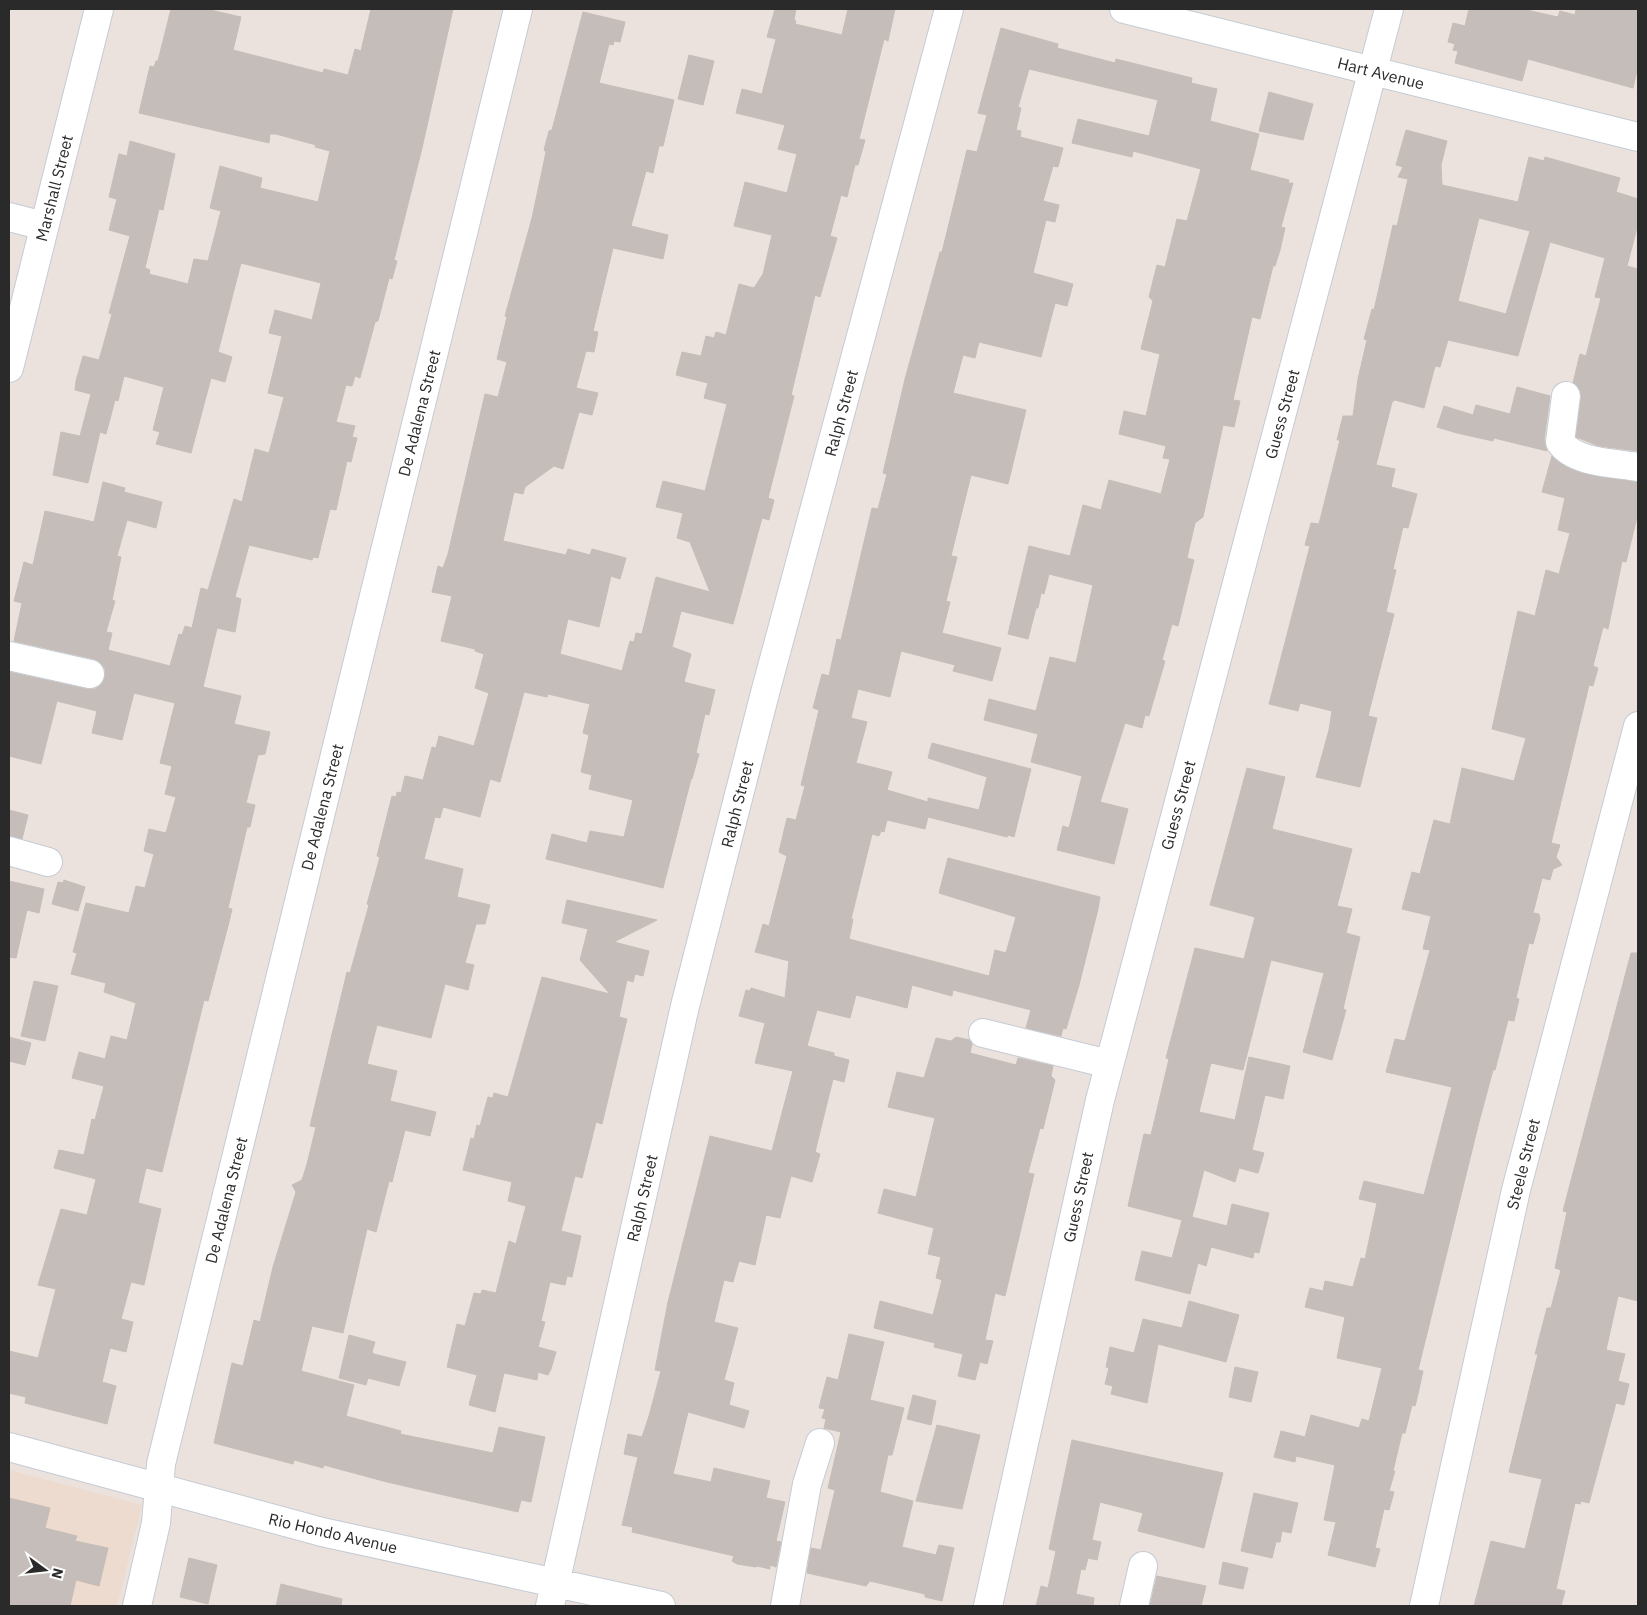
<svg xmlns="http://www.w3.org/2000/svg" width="1647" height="1615" font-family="'IBM Plex Sans',sans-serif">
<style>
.education{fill:#ecdbce}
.building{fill:#c4bdb9;stroke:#c7bdb7;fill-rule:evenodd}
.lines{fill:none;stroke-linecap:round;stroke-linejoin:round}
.minor-casing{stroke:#c5cbd3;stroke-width:30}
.minor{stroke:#fff;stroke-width:28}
.labels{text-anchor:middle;stroke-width:5;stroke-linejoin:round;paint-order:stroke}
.street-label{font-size:16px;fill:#2a2a2a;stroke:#fff}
</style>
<rect width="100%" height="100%" fill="#ebe2dd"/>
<path class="education" d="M9 1470 142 1505 117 1606H9Z"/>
<path class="building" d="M171 9H206L241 17 233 50 323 73 324 69 348 75 355 49 361 51 371 9H453L422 148 394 260 397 261 392 279 389 278 378 321 375 322 360 378 355 376 352 386 346 385 336 422 355 426 352 437 357 438 351 462 347 461 336 510 330 509 318 558 313 557 312 560 249 545 235 597 241 599 235 632 217 628 203 687 241 696 234 724 270 732 265 754 258 755 246 803 255 805 250 827H247L228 908 232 909 229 922 208 1001 204 1000 162 1172 146 1168 138 1203 161 1209 144 1285 131 1282 121 1319 133 1322 126 1352 110 1348 102 1382 116 1386 107 1424 25 1403 26 1397 9 1393V1351L38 1358 56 1289 38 1285 61 1209 87 1215 96 1179 54 1168 59 1150 84 1155 92 1119 95 1120 104 1086 72 1078 79 1052 105 1059 111 1036 127 1040 136 1003 104 992 106 983 71 974 77 953 73 952 86 903 129 913 136 886 145 888 154 854 144 851 149 829 166 833 176 797 165 794 172 766 160 763 175 703 134 693 122 740 92 733 97 711 57 701 41 764 9 756V672L87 689H95L101 685 105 677V669L100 662 94 659 14 641 22 603 14 601 24 562 33 565 45 511 94 522 103 482 125 488 124 492 162 502 156 528 127 520 117 556 121 557 112 600 115 601 106 632 112 633 108 650 170 666 179 634 182 635 185 626 192 628 201 588 208 590 234 499 242 502 255 449 269 453 284 397 268 393 282 336 269 333 275 310 312 320 321 283 241 263 218 352 232 357 225 382 211 378 191 453 156 444 160 432 153 430 164 387 124 376 118 401 115 400 106 434 100 432 88 483 53 475 61 432 80 436 91 394 75 390 76 381 83 356 99 360 112 314 109 313 130 236 109 230 117 199 109 197 119 154 127 156 130 141 175 154 163 210 159 209 145 268 150 270 149 274 188 284 194 259 208 261 221 211 210 208 220 166 262 178 260 188 318 202 330 151 315 147 316 145 276 134H270L269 143 139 113 150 66 154 67 156 61H158Z
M775 9H796L794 20 796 21 795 24 842 35 848 9H895L888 41 884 39 859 139 865 140 858 165H855L847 197 841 195 830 236 837 238 820 297 815 295 791 395 794 396 768 498 774 500 769 520 762 518 733 624 681 611 672 647 691 654 684 682 715 690 709 715 705 714 696 753 699 754 692 779H691L663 888 546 859 552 834 587 843 590 831 624 837 633 800 589 789 592 775 581 772 589 735 583 733 590 704 548 694 547 697 524 692 500 782 490 779 480 817 443 807 440 818 435 817 424 859 463 869 457 897 490 905 485 924H476L465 963 474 965 468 990 445 984 431 1038 377 1025 367 1064 397 1071 390 1101 436 1112 430 1136 405 1130 392 1182 389 1181 376 1232 367 1229 343 1333 312 1326 301 1371 354 1385 346 1416 401 1431 400 1434 493 1453 499 1427 545 1437 531 1502 521 1500 518 1512 387 1482 324 1465 323 1468 294 1460 293 1464 214 1443 232 1363 243 1366 254 1320 260 1322 273 1267 296 1192 292 1185 302 1180 307 1164 316 1127 310 1126 347 972 350 973 369 905 367 904 380 857 377 856 392 796 396 797 397 792 401 793 405 776 423 780 432 747 436 748 439 736 474 746 489 693 475 688 484 654 475 651V649L441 641 452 596 432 592 438 566 443 568 448 554 485 394 498 397 507 362 497 359 507 317 505 316 532 218 546 152 544 150 549 131 552 130 583 12 625 22 620 42 614 41 613 45 609 44 599 83 674 100 663 146H659L653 173 646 171 631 226 668 235 663 259 613 248 593 331 598 332 594 352 586 351 576 388 598 393 592 415 579 412 563 469 554 466 525 487 523 494 514 492 503 541 566 555 568 549 590 555 592 549 626 558 620 579 611 576 599 627 568 619 560 654 622 671 630 641 634 642 636 633 642 634 656 577 710 592 690 542 677 538 683 513 656 507 663 481 705 491 727 404 704 398 708 383 676 375 682 352 701 356 706 336 714 338 716 332 726 335 739 284 754 288 763 274 772 235 734 226 745 182 787 193 797 154 778 149 785 125 736 113 742 89 762 94 776 39 767 37Z
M1469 9H1522L1558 17 1560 11 1575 15 1576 9H1638V66L1633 88 1528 59 1522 81 1455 63 1458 51 1453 50 1455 44 1448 42 1453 23 1465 26Z
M1001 28 1058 44 1057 48 1115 63 1116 59 1192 78 1191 83 1217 89 1210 121 1259 134 1250 170 1289 180 1288 183H1293L1281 227 1285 228 1280 250 1275 266H1273L1260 319 1252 317 1233 400 1240 401 1234 427 1223 425 1203 517 1195 523 1187 558 1194 560 1178 626 1172 624 1162 660 1165 661 1149 716 1145 715 1142 728 1125 723 1100 802 1128 809 1114 864 1057 850 1063 826 1069 828 1082 776 1031 762 1038 734 984 720 989 699 1036 711 1050 657 1076 663 1093 585 1049 574 1044 594 1041 593 1038 608H1036L1028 639 1008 634 1029 546 1070 556 1083 505 1101 510 1109 480 1161 494 1170 459 1163 458 1166 446 1119 434 1124 411 1146 416 1160 354 1141 349 1153 301 1149 297 1157 265 1165 267 1177 219 1187 221 1201 169 1133 151 1132 157 1072 143 1078 119 1149 136 1158 100 1029 69 1018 107 1021 108 1016 130 1021 131 1020 137 1063 148 1058 167 1053 166 1043 201 1059 205 1055 222 1046 220 1033 273 1073 284 1067 306 1055 303 1041 357 979 342 975 358 963 355 953 393 1026 410 1008 484 971 475 951 556 957 557 946 601 950 602 942 633 1001 648 992 681 953 671 955 665 901 651 890 697 858 689 851 718 867 722 856 763 892 772 887 790 928 802V798L979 810 987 777 928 758 932 743 1031 769 1014 837 1008 835 1007 837 928 817 925 829 887 820 884 832 881 831 879 836 872 834 851 919H853L849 939 989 976 995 950 1006 953 1016 917 939 893 948 858 1100 897 1098 909 1079 985 1066 1029 1063 1028 1061 1036 1026 1028 1031 1010 953 990 952 996 912 985 907 1008 856 995 850 1018 817 1010 807 1046 834 1053V1056L849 1060 844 1082 833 1079 815 1152 820 1154 812 1182 791 1176 780 1218 766 1215 755 1265 739 1261 733 1282 724 1280 714 1322 738 1328 724 1380 734 1383 729 1405 749 1411 744 1428 688 1412 673 1474 711 1482 714 1468 770 1481 766 1498 785 1502 776 1541 781 1542 776 1567 770 1565V1569L757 1566 756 1567 737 1564 732 1561 734 1556 632 1532 633 1527 622 1525 638 1457 624 1454 628 1434 642 1437 649 1416 661 1371 655 1370 668 1302 710 1136 772 1151 793 1071 755 1063 765 1023 739 1016 746 990 750 991 751 988 785 998 789 961 755 952 763 924 769 926 787 856 779 852 787 818 796 820 805 786 801 785 819 710 813 708 822 674 829 676 837 639 841 640 872 508 878 509 887 474 883 473 905 379 940 252H942L967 150 977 152 987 115 978 113Z
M689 55 714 61 703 105 678 99Z
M1269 92 1313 104 1303 140 1259 131Z
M1406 130 1447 141 1441 165 1442 185 1518 202 1529 157 1544 161 1545 157 1620 178 1616 192 1638 199V224L1627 266 1638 269V451L1599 446 1576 437 1581 398 1580 390 1573 383 1580 354 1586 356 1601 298 1595 297 1605 258 1550 242 1518 356 1448 340 1440 367 1435 366 1424 408 1395 400 1392 402 1376 465 1395 469 1391 487 1417 494 1408 528 1403 527 1393 569 1396 570 1386 612 1394 614 1368 716 1377 718 1360 787 1316 777 1329 730 1332 711 1300 703 1298 711 1269 704 1310 546 1305 545 1311 523 1319 524 1340 440H1337L1343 416H1353L1358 379 1367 340 1364 339 1372 309 1374 310 1393 225 1397 226 1408 179 1398 177 1403 167 1396 165ZM1479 218 1530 231 1506 314 1458 301Z
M1517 387 1550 396 1544 440 1547 451 1494 438 1493 441 1457 433 1437 427 1444 406 1473 415 1476 405 1510 414Z
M1552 456 1567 467 1581 473 1638 482V513L1626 562 1622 561 1608 629 1603 627 1593 666 1598 668 1593 686 1589 685 1551 843 1560 845 1556 857 1562 865 1553 869 1550 880 1542 878 1533 913 1539 914 1540 919 1533 944 1529 943 1516 998 1519 999 1514 1021 1508 1020 1495 1070H1493L1479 1122 1418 1370 1423 1371 1418 1394 1415 1406 1412 1405 1405 1433H1402L1393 1471H1395L1389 1491 1394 1492 1389 1510 1384 1509 1375 1548 1380 1549 1375 1567 1328 1555 1336 1522 1324 1520 1335 1465 1296 1456 1295 1462 1274 1457 1281 1431 1305 1437 1311 1415 1359 1428 1362 1419 1369 1421 1382 1368 1337 1358 1345 1317 1305 1307 1310 1288 1323 1291 1325 1281 1353 1287 1361 1258 1365 1259 1377 1203 1359 1199 1364 1181 1424 1195 1452 1087 1386 1072 1395 1039 1405 1041 1430 950 1423 949 1431 916 1402 909 1412 872 1420 874 1434 820 1450 824 1462 768 1514 781 1526 738 1492 729 1518 611 1535 616 1546 570 1559 574 1570 533 1558 530 1565 498 1542 492Z
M1247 768 1285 777 1272 829 1352 849 1337 906 1352 909 1346 933 1360 937 1343 1009 1346 1010 1332 1060 1303 1052 1324 973 1271 960 1243 1070 1211 1063 1199 1112 1235 1120 1249 1057 1290 1066 1283 1099 1265 1095 1252 1150 1264 1153 1258 1173 1239 1168 1235 1182 1204 1170 1192 1217 1227 1226 1232 1204 1269 1213 1259 1253 1254 1252 1253 1258 1211 1247 1206 1266 1198 1263 1190 1294 1135 1280 1142 1251 1172 1258 1182 1220 1128 1206 1144 1134 1151 1135 1169 1059 1166 1058 1195 948 1244 959 1255 917 1210 905Z
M9 810 28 815 22 839 9 836Z
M64 880 85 887 78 911 52 904 58 882 63 883Z
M9 881 44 889 39 913 27 910 16 958 9 957Z
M567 900 657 920 614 942 649 951 643 976 635 974 633 982 627 980 619 1017 627 1019 602 1124 596 1122 582 1178 575 1176 561 1231 581 1236 572 1277 567 1276 565 1285 550 1282 541 1321 545 1322 538 1347 556 1352 551 1369 548 1375 538 1372 537 1380 504 1373 495 1412 469 1405 477 1375 447 1367 457 1324 465 1326 474 1293 481 1294 482 1290 496 1293 509 1241 516 1244 526 1206 508 1201 512 1182 463 1170 471 1138 474 1139 477 1125 480 1126 488 1097 493 1098 494 1093 508 1097 542 977 610 994 580 960 588 929 562 923Z
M1631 953H1638V1301L1618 1296 1606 1350 1625 1354 1618 1381 1629 1384 1624 1405 1616 1403 1589 1503 1581 1501 1580 1504 1575 1503 1556 1589 1565 1591 1561 1606H1474L1491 1541 1525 1549 1542 1479 1509 1472 1538 1354H1535L1540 1335 1547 1308H1551L1561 1270 1555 1268 1567 1212 1563 1211Z
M34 981 58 986 45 1041 21 1036Z
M9 1037 31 1043 25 1065 9 1061Z
M956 1037 970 1040 972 1044 970 1053 1016 1065 1018 1058 1053 1066 1051 1076 1055 1080 1043 1129 1040 1128 1028 1173 1034 1174 1005 1296 995 1293 985 1340 993 1341 987 1364 980 1362 975 1380 958 1376 963 1354 934 1347 935 1343 874 1328 880 1301 933 1315 942 1280 936 1278 941 1257 928 1254 934 1228 878 1213 884 1189 916 1197 935 1118 888 1107 897 1072 924 1078 936 1038 951 1041Z
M1189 1301 1239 1315 1226 1362 1158 1344 1147 1403 1111 1394 1113 1386 1105 1384 1109 1368 1106 1367 1110 1347 1134 1353 1143 1319 1182 1328Z
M849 1334 884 1342 870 1400 904 1408 892 1455H888L880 1492 913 1501 902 1547 936 1555 939 1545 954 1548 942 1601 925 1597V1594L870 1581 866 1586 807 1573 811 1548 821 1550 835 1490 828 1488 841 1432 824 1428 826 1419 822 1418 825 1409 819 1408 827 1377 838 1380Z
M349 1335 375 1342 372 1352 374 1354 406 1362 399 1386 368 1378 366 1385 339 1378Z
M1235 1367 1258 1372 1251 1402 1229 1397Z
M913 1395 936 1401 931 1425 907 1419Z
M937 1425 980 1435 962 1509 916 1501Z
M1072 1440 1223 1473 1204 1548 1138 1531 1143 1513 1100 1502 1092 1540 1101 1542 1097 1560 1088 1558 1085 1570 1081 1569 1076 1594 1094 1598 1093 1606H1036L1041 1586 1048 1588 1056 1551 1049 1549Z
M1254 1493 1298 1503 1291 1533 1282 1531 1280 1542H1276L1272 1558 1241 1551Z
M9 1498 50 1508 45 1528 77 1536 75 1541 108 1548 99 1586 76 1580 70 1606H9Z
M189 1558 217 1565 208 1604 180 1597Z
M1223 1562 1248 1568 1243 1589 1219 1584Z
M1157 1576 1206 1586 1201 1606H1150Z
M281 1584 342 1599 341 1606H276Z"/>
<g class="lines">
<g class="minor-casing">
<path id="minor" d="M1124 9 1638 137
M9 217 44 226
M9 368 99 9
M1566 396 1560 442C1574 463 1615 463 1638 467
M9 656 90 674
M9 851 48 862
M983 1033 1109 1064
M9 1447 322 1532 661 1606
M137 1606 156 1523 161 1464 518 9
M550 1606 685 1006 765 693 949 9
M785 1606 807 1484 820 1443
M988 1606 1100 1100 1389 9
M1134 1606 1143 1566
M1424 1606 1516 1190 1638 726"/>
</g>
<use href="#minor" class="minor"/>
</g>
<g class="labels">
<g class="street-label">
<text transform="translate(1381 73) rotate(14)" y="6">Hart Avenue</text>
<text transform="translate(54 188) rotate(-76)" y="6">Marshall Street</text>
<text transform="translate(419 413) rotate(-76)" y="6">De Adalena Street</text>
<text transform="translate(841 413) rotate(-75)" y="6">Ralph Street</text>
<text transform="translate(1282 414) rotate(-75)" y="6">Guess Street</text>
<text transform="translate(737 804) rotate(-76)" y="6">Ralph Street</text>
<text transform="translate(1178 805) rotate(-75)" y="6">Guess Street</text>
<text transform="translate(322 807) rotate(-76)" y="6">De Adalena Street</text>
<text transform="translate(1523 1164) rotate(-76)" y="6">Steele Street</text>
<text transform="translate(1078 1197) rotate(-78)" y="6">Guess Street</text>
<text transform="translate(642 1198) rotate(-77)" y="6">Ralph Street</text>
<text transform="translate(226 1200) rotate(-76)" y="6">De Adalena Street</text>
<text transform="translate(333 1533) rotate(13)" y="6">Rio Hondo Avenue</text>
</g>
</g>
<rect width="1647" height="1615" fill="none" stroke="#2a2a2a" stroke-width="20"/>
<g transform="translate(45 1570) rotate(105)" stroke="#ffffff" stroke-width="4" paint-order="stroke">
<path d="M0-4L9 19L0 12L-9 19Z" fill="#2a2a2a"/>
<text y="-8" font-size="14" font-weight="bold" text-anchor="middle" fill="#2a2a2a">N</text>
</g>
</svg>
